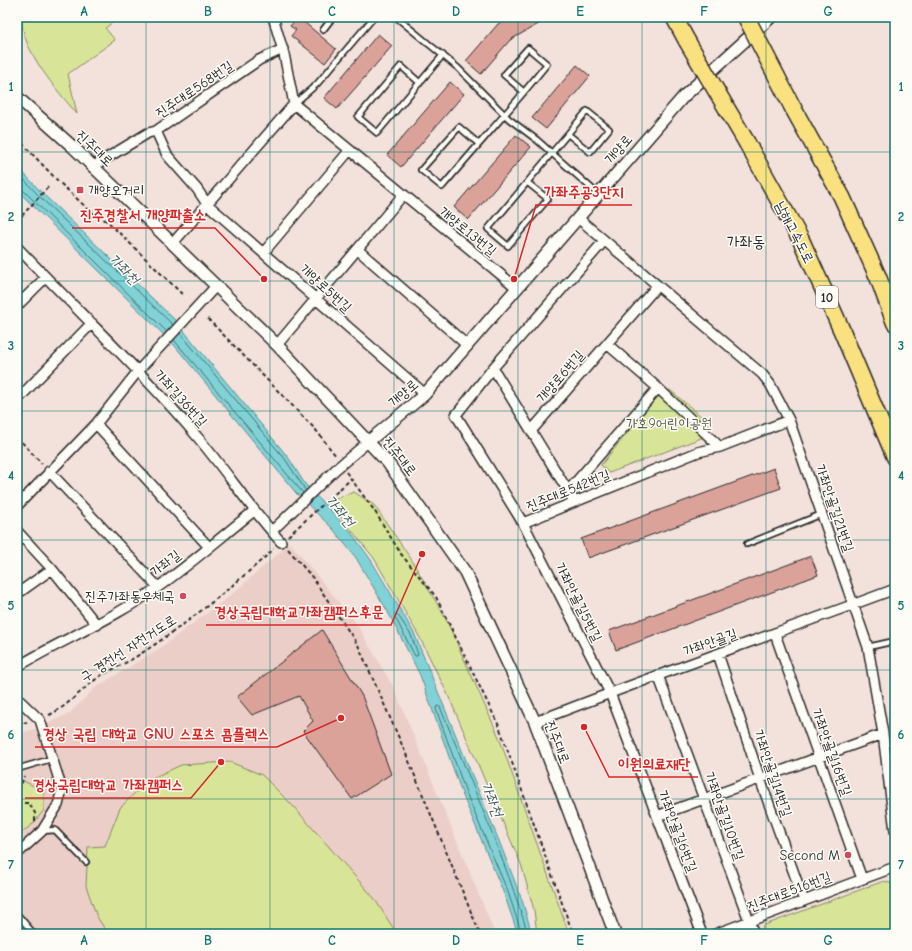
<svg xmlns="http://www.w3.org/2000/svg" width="912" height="951" font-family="'Comic Neue','Poor Story',sans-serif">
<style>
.built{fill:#eccec8}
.green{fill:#d8e598;stroke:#828862}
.water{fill:#80d2d6;stroke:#5e8f92}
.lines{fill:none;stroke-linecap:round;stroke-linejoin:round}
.shore{stroke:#4d6e6f;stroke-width:1}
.building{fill:#dba29a;stroke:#2b2b2b}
.service-casing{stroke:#2b2b2b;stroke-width:8}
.minor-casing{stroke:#2b2b2b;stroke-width:12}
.tertiary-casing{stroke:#2b2b2b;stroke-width:14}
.motorway-casing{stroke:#2b2b2b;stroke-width:19}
.path{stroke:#2b2b2b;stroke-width:2;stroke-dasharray:4 3;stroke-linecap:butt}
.service{stroke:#fdfcf7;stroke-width:4.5}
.minor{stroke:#fdfcf7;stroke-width:9}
.tertiary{stroke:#fdfcf7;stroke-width:11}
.motorway{stroke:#fae180;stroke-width:16}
.motorway-bridge-casing{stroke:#2b2b2b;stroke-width:19;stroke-linecap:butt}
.motorway-bridge{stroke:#fae180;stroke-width:16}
.grid{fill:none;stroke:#0f766e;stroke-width:1;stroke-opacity:0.55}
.poi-dot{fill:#d1495b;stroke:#fdfcf7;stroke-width:1.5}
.labels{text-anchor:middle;stroke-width:3;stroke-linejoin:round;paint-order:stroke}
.shield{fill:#fdfcf7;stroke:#6a6a68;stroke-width:1}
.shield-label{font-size:13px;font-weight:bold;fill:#2b2b2b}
.street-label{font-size:14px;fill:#2b2b2b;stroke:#fdfcf7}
.poi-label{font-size:14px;fill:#2b2b2b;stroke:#fdfcf7;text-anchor:end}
.park-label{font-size:14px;fill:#565a46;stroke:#fdfcf7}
.water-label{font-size:15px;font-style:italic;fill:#445d5e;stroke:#fdfcf7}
.quarter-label{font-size:16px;fill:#2b2b2b;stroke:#fdfcf7}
.leader{fill:none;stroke:#d62828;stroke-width:1.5}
.callout-dot{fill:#d62828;stroke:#fdfcf7;stroke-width:1.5}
.callout-label{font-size:15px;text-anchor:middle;font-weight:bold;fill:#d62828;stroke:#fdfcf7;stroke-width:3;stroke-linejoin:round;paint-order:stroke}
.neatline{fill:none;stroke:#0f766e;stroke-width:1.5}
.grid-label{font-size:13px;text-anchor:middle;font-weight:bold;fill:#0f766e}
</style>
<rect width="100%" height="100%" fill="#f3e1db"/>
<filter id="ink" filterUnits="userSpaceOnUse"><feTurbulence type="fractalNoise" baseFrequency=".025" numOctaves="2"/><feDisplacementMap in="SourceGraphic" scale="8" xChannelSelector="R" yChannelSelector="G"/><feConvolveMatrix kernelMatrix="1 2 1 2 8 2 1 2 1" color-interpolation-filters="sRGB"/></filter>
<g filter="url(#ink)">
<path class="built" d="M290 543 356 623 394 688 495 934H17V734L38 728 70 713 95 688 160 648 231 595Z"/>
<path class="green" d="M22 17H120L105 28 115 40 68 74 77 114C57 90 20 49 22 17Z
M670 390 709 423V435L609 473 601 465 660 393Z
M354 492 374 505 411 559 446 619 499 737 569 934H537L534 910 521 864 448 695 420 638 374 558 330 504 339 497Z
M230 762 262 775 293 806 374 898 397 934H108L97 917 86 886 88 847 105 846 120 808 148 780 181 765Z
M21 780 34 786 44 793V810L33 824 17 836V781Z
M884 881 893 884 895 934H765L762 926Z"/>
<path class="water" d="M17 166 42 193 174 319 288 457 305 484 350 531 371 560 414 633 499 841 522 900 532 934H518L504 894 463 796 420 675 388 612 356 558 333 529 296 493 175 346 17 190Z"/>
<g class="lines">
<path class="shore" d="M17 172 39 196 173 325
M17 188 22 189 167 332
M180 333 285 459 306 491
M174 340 303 493
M396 614 398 615 411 635 418 654 417 656H415L395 617Z
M522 934 508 892 467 795 436 709 437 706 440 707C471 782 504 856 528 934"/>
</g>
<path class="building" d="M298 17 336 49 325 63 291 36 296 30 290 26Z
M510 17H551L510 40 481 74 466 61 498 24Z
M378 34 392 46 337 109 324 98Z
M577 65 590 76 546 129 532 118Z
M450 82 464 94 401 167 387 155Z
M516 135 531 147 468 220 454 207Z
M774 468 781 488 588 558 581 539Z
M811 556 818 575 616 650 609 631Z
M322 630 362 696 391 774 352 799 303 731 313 721 299 696 252 715 237 697Z"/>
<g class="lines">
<g class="service-casing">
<path id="service" d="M396 17 458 68 509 119 537 140 598 194
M323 30 333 17
M528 48 547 64 524 92 504 75Z
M420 83 401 66 358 117 377 133 443 55
M294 104 317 84 374 17
M479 144 459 127 421 170 442 187C469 155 497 124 524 92
M528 183 548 199 508 246 488 229 587 111 609 129 590 152 569 135
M747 544 822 514
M868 647 895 641
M17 769 51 759
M42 831 55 830 86 862
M17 914 34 934"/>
</g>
<g class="minor-casing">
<path id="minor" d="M273 17 284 54 294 104
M294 104 517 288
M156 131 167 155 197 189 207 204 425 394
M92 167 148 133 156 131 259 60 283 49
M578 218 762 374 770 384 789 420 868 647 883 734 895 831
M604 241 493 368 456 415 523 523 610 693 702 934
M173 243 294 104
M17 247C78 312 143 372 200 440 228 474 252 510 281 542
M358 250 468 346
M264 252 349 151
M17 306 46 277
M607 344 658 388 720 447
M277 345 403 195
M493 368 574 501
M17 400 92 323
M96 424 209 547
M532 430 657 286
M49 471 158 587
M568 491 658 388
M17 506 96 424 138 371 216 286
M523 523 698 452 720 447 789 420
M17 531 52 569
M272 531 336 469 369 441
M17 594 52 569 97 625
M775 634 862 879
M718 654 760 779 804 901
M17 667C63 639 114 619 158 587 191 564 222 536 254 511
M658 675 754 934
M17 698 40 720 62 789 58 805 42 831 17 854
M535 722C654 675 775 634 895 589
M657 816 883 734
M715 934 895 867"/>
</g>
<g class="tertiary-casing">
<path id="tertiary" d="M17 97 73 147 277 345 388 463 465 572 535 722 615 934
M369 441 425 394 684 96 771 17"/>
</g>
<g class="motorway-casing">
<path id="motorway" d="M674 17 687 41
M793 108 842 197 878 277 895 323
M747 143 801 240 842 331 895 457"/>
</g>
<path class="path" d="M17 138 57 180 91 212 107 221 182 294
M17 221 50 185
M208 319 315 429 336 456
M17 437 42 464
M346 472 374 510 401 554 436 597 499 726 573 934
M288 536 351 479
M288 549 312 577 358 645 406 754 480 934
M49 715C69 706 83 687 102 675 113 669 124 664 134 658 185 626 231 588 274 549
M17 725 27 722
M17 797 24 776
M17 803H29L35 813V824"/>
<use href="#service" class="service"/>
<use href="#minor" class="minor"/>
<use href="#tertiary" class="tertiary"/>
<use href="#motorway" class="motorway"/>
<g class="motorway-bridge-casing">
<path id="motorway-bridge" d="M746 17 793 108
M687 41 747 143"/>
</g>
<use href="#motorway-bridge" class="motorway-bridge"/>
</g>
</g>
<path class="grid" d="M146 17V934M270 17V934M394 17V934M518 17V934M642 17V934M766 17V934M17 152H895M17 281H895M17 411H895M17 540H895M17 670H895M17 799H895"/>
<g class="poi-dot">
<rect x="76" y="186" width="8" height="8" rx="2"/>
<circle cx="183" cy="596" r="4"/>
<circle cx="848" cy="855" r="4"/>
</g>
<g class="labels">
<rect class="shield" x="816" y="286" width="22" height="22" rx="3"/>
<g class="shield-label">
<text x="827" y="302">10</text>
</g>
<g class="street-label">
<text transform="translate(194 89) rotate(-34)" y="5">진주대로568번길</text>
<text transform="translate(95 148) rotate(44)" y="5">진주대로</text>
<text transform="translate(618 149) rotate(-49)" y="5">개양로</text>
<text transform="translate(468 231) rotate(39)" y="5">개양로13번길</text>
<text transform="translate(795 232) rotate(63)" y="5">남해고속도로</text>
<text transform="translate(326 288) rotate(42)" y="5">개양로5번길</text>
<text transform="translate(560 376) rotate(-49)" y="5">개양로6번길</text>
<text transform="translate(403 393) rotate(-41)" y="5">개양로</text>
<text transform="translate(181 398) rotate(48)" y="5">가좌길36번길</text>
<text transform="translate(400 456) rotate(52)" y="5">진주대로</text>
<text transform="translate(568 490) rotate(-22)" y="5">진주대로542번길</text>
<text transform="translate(835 508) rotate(71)" y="5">가좌안골길21번길</text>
<text transform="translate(165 563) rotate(-38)" y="5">가좌길</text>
<text transform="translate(579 602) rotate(63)" y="5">가좌안골길5번길</text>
<text transform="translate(710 642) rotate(-20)" y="5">가좌안골길</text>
<text transform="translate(128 648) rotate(-33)" y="5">구 경전선 자전거도로</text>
<text transform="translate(558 742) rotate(69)" y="5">진주대로</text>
<text transform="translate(832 752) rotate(70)" y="5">가좌안골길16번길</text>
<text transform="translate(773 773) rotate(71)" y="5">가좌안골길14번길</text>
<text transform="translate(725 816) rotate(70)" y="5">가좌안골길10번길</text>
<text transform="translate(678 831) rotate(69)" y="5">가좌안골길6번길</text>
<text transform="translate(789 891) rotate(-21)" y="5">진주대로516번길</text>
</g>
<g class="poi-label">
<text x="88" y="195" text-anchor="start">개양오거리</text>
<text x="175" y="601">진주가좌동우체국</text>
<text x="840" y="860">Second M</text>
</g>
<g class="park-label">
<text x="669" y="428">가호9어린이공원</text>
</g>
<g class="water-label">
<text transform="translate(124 269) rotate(45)" y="5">가좌천</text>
<text transform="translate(340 511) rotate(50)" y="5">가좌천</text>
<text transform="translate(492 799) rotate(68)" y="5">가좌천</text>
</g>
<g class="quarter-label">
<text x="746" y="247">가좌동</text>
</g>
</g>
<path class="leader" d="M514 279L536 205H632M264 279L215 228H72M422 554L391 625H206M341 718L277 747H35M584 727L609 777H698M221 762L191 798H25"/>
<g class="callout-dot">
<circle cx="514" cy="279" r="4"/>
<circle cx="264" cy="279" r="4"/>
<circle cx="422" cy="554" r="4"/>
<circle cx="341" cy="718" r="4"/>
<circle cx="584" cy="727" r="4"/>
<circle cx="221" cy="762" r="4"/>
</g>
<g class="callout-label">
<text x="584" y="197">가좌주공3단지</text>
<text x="143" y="220">진주경찰서 개양파출소</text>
<text x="299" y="617">경상국립대학교가좌캠퍼스후문</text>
<text x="156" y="739">경상 국립 대학교 GNU 스포츠 콤플렉스</text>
<text x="654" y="769">이원의료재단</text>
<text x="108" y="790">경상국립대학교 가좌캠퍼스</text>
</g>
<rect width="912" height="951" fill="none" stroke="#fdfcf7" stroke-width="44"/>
<rect x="22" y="22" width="868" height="907" class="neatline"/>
<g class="grid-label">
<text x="84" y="16">A</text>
<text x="208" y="16">B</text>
<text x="332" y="16">C</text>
<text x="456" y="16">D</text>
<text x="580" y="16">E</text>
<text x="704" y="16">F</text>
<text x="828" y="16">G</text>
<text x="11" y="91">1</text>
<text x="901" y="91">1</text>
<text x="11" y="221">2</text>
<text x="901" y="221">2</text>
<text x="11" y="350">3</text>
<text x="901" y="350">3</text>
<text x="11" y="480">4</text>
<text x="901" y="480">4</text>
<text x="11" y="610">5</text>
<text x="901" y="610">5</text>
<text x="11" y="739">6</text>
<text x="901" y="739">6</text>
<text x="11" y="869">7</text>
<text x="901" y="869">7</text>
<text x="84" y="945">A</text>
<text x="208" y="945">B</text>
<text x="332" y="945">C</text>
<text x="456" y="945">D</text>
<text x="580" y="945">E</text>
<text x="704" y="945">F</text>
<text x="828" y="945">G</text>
</g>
</svg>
